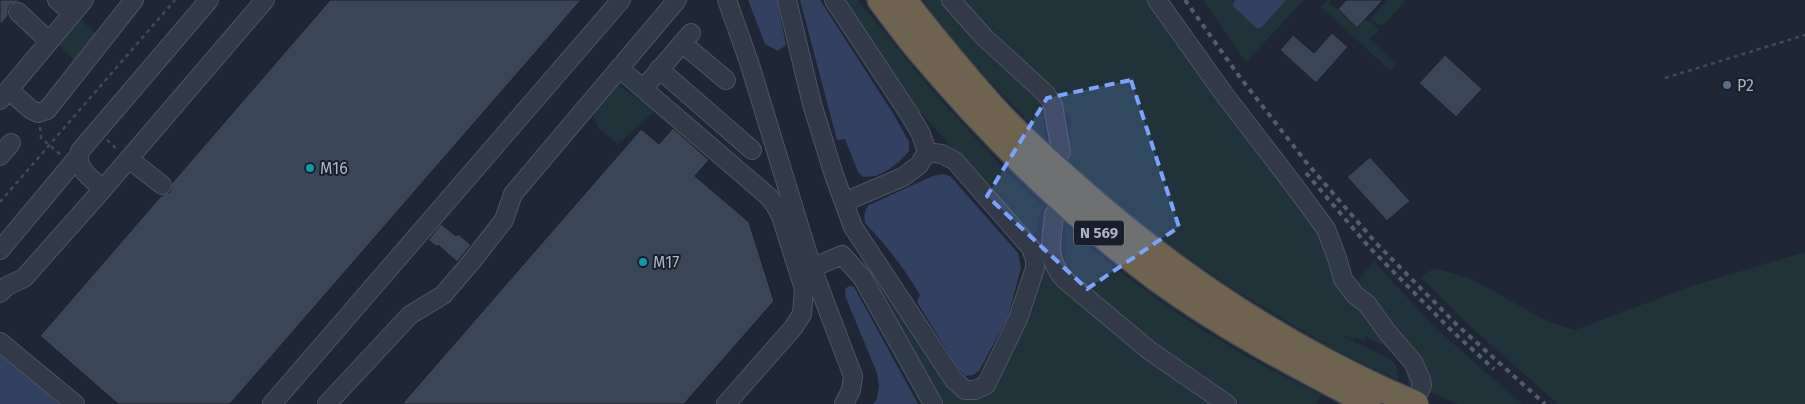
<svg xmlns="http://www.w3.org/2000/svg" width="1805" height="404" font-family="'Fira Sans',sans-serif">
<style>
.green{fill:#203338}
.water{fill:#31415f}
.building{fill:#3a4557;stroke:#1a212d}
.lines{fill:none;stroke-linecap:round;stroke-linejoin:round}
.minor-casing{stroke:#4d5462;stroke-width:20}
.highway-casing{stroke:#3a414e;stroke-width:28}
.path{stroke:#3b4f52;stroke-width:2.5;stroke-dasharray:4 4;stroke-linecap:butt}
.minor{stroke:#323947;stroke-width:18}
.highway{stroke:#6d634f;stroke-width:25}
.rail{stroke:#545d6f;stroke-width:4;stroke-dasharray:5 5;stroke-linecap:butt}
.highway-bridge-casing{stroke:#3a414e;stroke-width:28;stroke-linecap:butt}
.highway-bridge{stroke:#6d634f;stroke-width:25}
.marked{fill:#7aa4fb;fill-opacity:0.2;stroke:#7aa4fb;stroke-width:4;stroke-dasharray:10 6;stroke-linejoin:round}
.service-dot{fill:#5c6f8a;stroke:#181f2b;stroke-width:2}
.culture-dot{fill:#0f9aa8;stroke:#181f2b;stroke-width:2}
.labels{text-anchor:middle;stroke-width:4;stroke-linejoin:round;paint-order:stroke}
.shield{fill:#181f2b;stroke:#808796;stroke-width:1}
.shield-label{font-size:15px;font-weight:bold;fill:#acb4c4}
.poi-label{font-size:16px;fill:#acb4c4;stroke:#181f2b;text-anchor:start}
</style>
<rect width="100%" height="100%" fill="#1f2737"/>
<path class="green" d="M838 0H858L934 93 1004 169 1043 206 1034 240 901 90Z
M923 0H947L1039 95 1046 141C1004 95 959 51 923 0Z
M955 0H1149L1320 226 1332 254 1395 343 1417 387 1408 384C1408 353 1390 349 1366 337L1364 341 1355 337 1354 340 1346 336 1345 337 1392 360 1397 368 1399 380 1335 350 1233 289 1171 246 1112 200 1068 160 1071 120 1052 87 1023 65Z
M1203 0H1304L1246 62Z
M1328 0H1332L1329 4 1338 9 1357 28 1365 19 1368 22 1370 20 1379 30 1370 39 1396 64 1390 70 1321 7Z
M1387 0H1403L1405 2 1383 25H1379L1371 19Z
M79 18 96 34 74 60 57 44Z
M616 83 655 111 618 144 599 129 593 116 596 107Z
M1065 224C1140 294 1229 351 1321 395L1316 404H1240L1178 363 1065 273Z
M858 251 866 254 930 346 979 393 1039 264 1045 263 1052 276 1222 404H942L867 271Z
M1805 252V404H1558L1470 326 1420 277 1435 268 1469 278 1549 322 1575 330 1692 286Z
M1374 261 1433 326 1522 404H1459L1424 390 1354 286Z"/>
<path class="water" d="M748 0H777L786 45 778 51 765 44Z
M800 0H820L894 115 909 142V151L899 162 888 170 876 176 863 177 858 172 845 139 837 140Z
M1235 0H1286L1261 28H1256L1233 6Z
M943 174 950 176 1018 253 1021 268 1008 317 979 371 973 375 965 376 958 368 917 302 920 295C905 269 886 245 865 223 864 215 864 211 869 205L933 176Z
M849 286 854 287 918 404H873L876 401 879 387 877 373 846 298 845 289Z
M0 352 59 404H0Z"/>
<path class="building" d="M0 0H22L10 5 8 10V16L0 25Z
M330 0H581L230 404H118L40 336 161 196 170 192 172 183Z
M1346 0H1383L1357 28 1338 9Z
M1332 33 1348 47 1316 83 1280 50 1293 35 1314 53Z
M1445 55 1482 89 1456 117 1419 83Z
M673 128 709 160 695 176 749 222 774 301 684 404H402L641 129 659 144Z
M1370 157 1410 201 1387 221 1347 177Z
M441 224 456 236 458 234 471 245 457 262 438 245 437 247 428 240Z"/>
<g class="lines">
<g class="minor-casing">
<path id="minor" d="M57 0 72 13
M727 0 749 62 812 268 853 376 851 390 844 404
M787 0 812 104 834 175 853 227 954 380 965 390H975L986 385 1018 319 1035 268V260L1031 248 955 161 942 154 927 152 921 134 910 115 834 0
M951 0 984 37 1046 94 1053 105 1061 152
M1157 0 1224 94 1293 184 1326 229 1337 258 1343 279 1355 295 1367 304 1388 333 1413 362 1421 380 1422 385 1414 404
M18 12 49 41
M682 43 726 80
M619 68 769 197 775 205 781 216 804 289 802 314 793 328 726 404
M659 69 752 150
M643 89 691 33
M9 90 30 109 38 113 47 110 134 0
M0 100 84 0
M0 156 11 143
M129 159 162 185
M103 189 265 0
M844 202 903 177 919 165 927 152
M1054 214C1052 241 1045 257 1064 279L1150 351 1227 404
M0 250 77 158
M812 268 842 255 862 277 933 404
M0 293 7 286 24 278 103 189C91 178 74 168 80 151L209 0
M0 342 75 404
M272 404 621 0
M327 404 410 315 443 295 472 261 504 220 513 194 677 0"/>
</g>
<g class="highway-casing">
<path id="highway" d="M880 0C894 18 907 37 922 54 992 137 1070 214 1157 279 1224 328 1297 366 1370 404
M904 0C932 36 961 71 991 105 1015 132 1043 157 1070 181 1165 266 1270 338 1386 391"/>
</g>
<path class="path" d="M1665 78 1805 35
M40 127 41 138 61 155
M107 140 118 150
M0 202 175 0"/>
<use href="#minor" class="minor"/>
<use href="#highway" class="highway"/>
<path class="rail" d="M1185 0 1239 76 1306 162 1376 243 1457 325 1545 404
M1306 173 1369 247 1452 331 1494 369"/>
<g class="highway-bridge-casing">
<path id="highway-bridge" d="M1386 391 1416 404"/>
</g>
<use href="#highway-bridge" class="highway-bridge"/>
</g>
<path class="marked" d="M1131 80 1179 227 1087 289 987 196 1047 98Z"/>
<circle class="service-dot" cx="1727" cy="85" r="5"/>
<g class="culture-dot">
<circle cx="310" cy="168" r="5"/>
<circle cx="643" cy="262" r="5"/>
</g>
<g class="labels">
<rect class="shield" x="1074" y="220.5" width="50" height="25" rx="4"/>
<g class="shield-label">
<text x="1099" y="238">N 569</text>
</g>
<g class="poi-label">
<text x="1737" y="91">P2</text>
<text x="320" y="174">M16</text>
<text x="653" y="268">M17</text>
</g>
</g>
</svg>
